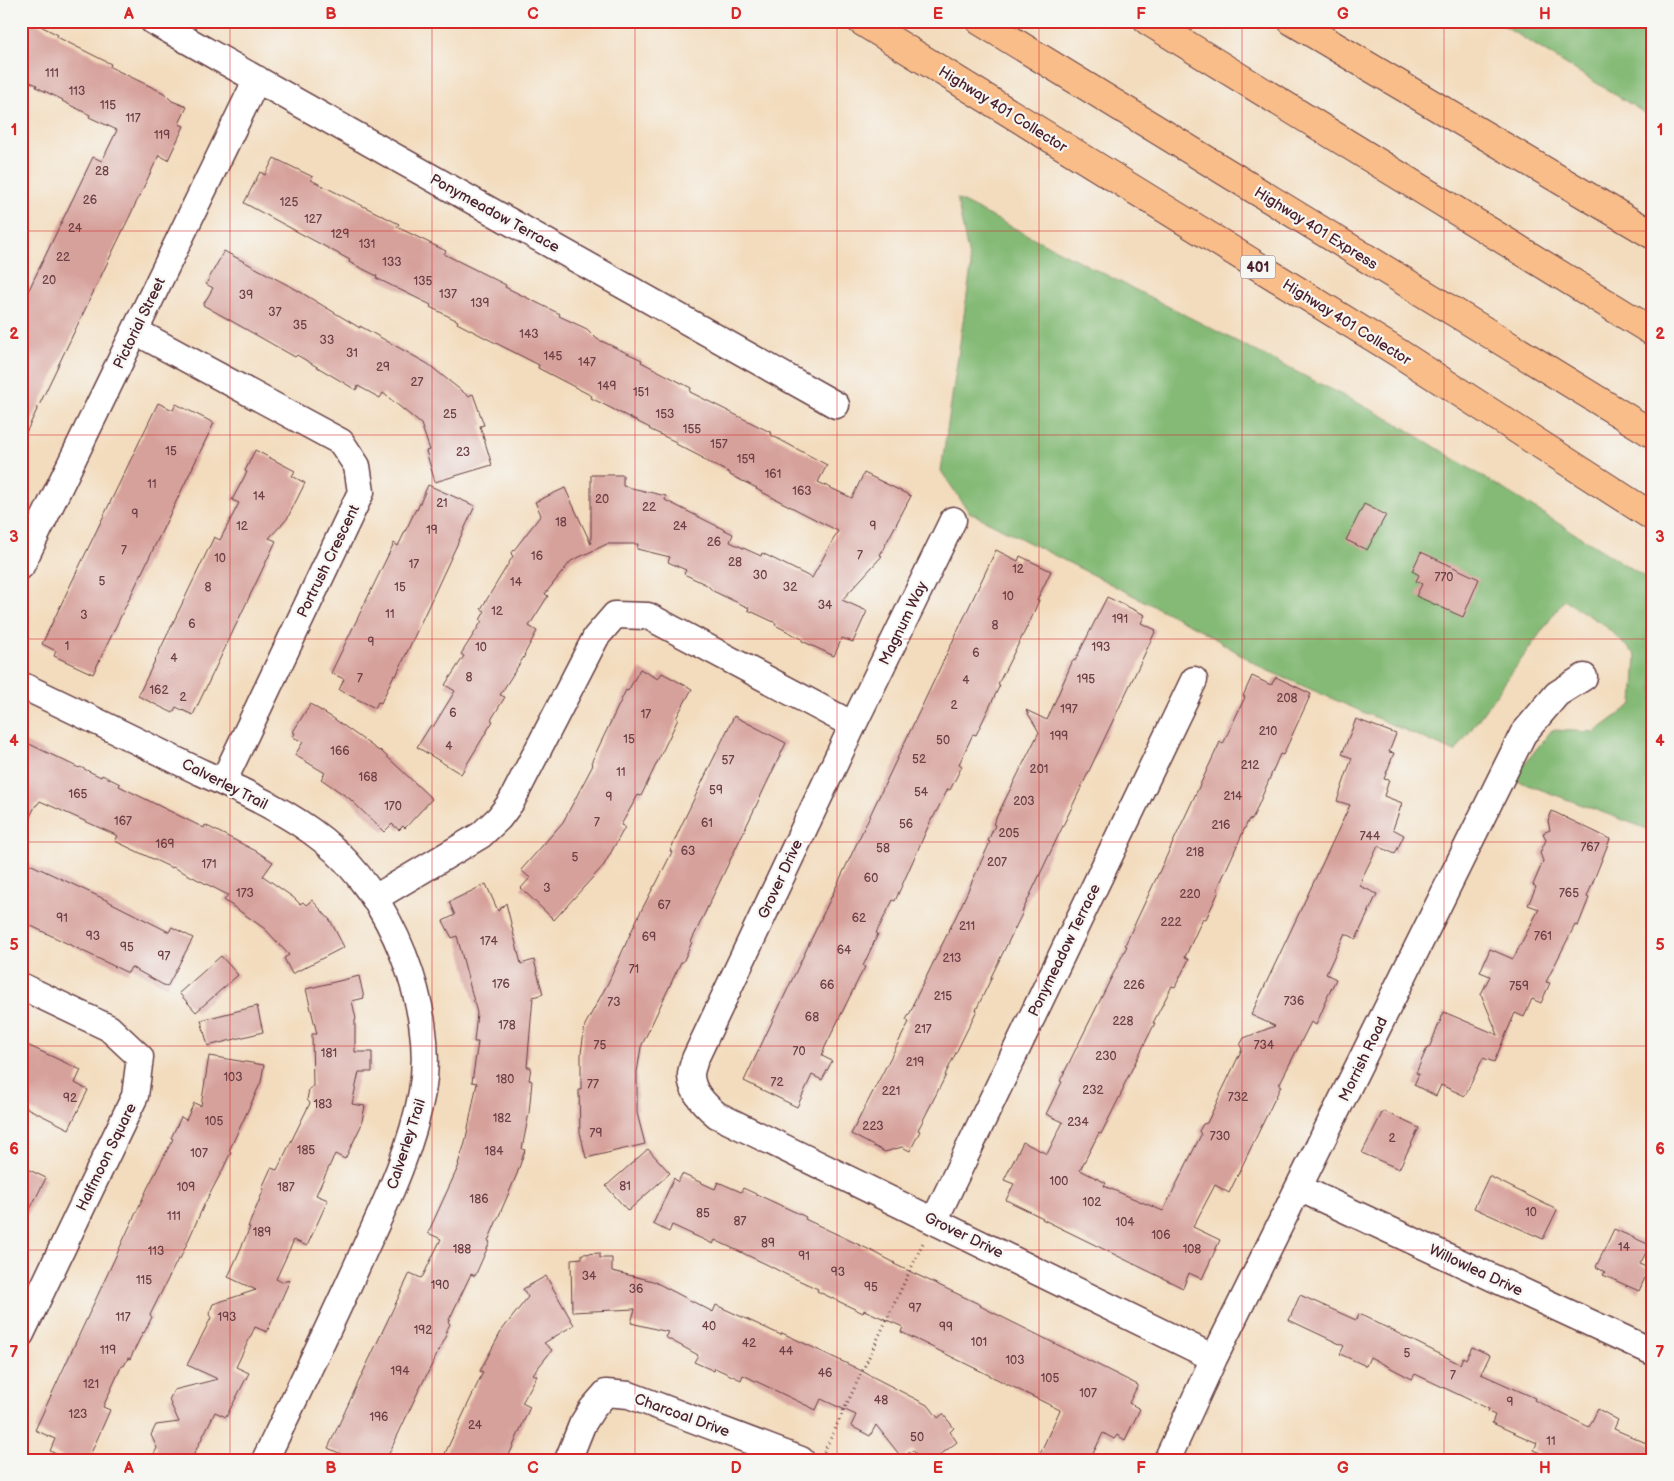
<svg xmlns="http://www.w3.org/2000/svg" width="1674" height="1481" font-family="'Balsamiq Sans',sans-serif">
<style>
.forest{fill:#84ba76;stroke:#676c50}
.building{fill:#d7a19b}
.lines{fill:none;stroke-linecap:round;stroke-linejoin:round}
.minor-casing{stroke:#633b41;stroke-width:29}
.highway-casing{stroke:#633b41;stroke-width:30}
.path{stroke:#633b41;stroke-width:3;stroke-dasharray:1 4;stroke-linecap:butt}
.minor{stroke:#fff;stroke-width:26}
.highway{stroke:#f8bd89;stroke-width:28}
.grid{fill:none;stroke:#d62828;stroke-width:1;stroke-opacity:0.55}
.labels{text-anchor:middle;stroke-width:4.5;stroke-linejoin:round;paint-order:stroke}
.number-label{font-size:12px;fill:#6d4047}
.shield{fill:#f6f6f2;stroke:#7e6067;stroke-width:1}
.shield-label{font-size:14px;font-weight:bold;fill:#4a1f2b}
.street-label{font-size:15px;fill:#4a1f2b;stroke:#f6f6f2}
.neatline{fill:none;stroke:#d62828;stroke-width:2}
.grid-label{font-size:16px;text-anchor:middle;font-weight:bold;fill:#d62828}
</style>
<rect width="100%" height="100%" fill="#f6f6f2"/>
<filter id="ink" filterUnits="userSpaceOnUse"><feTurbulence type="fractalNoise" baseFrequency=".02" numOctaves="2"/><feDisplacementMap in="SourceGraphic" scale="10" xChannelSelector="R" yChannelSelector="G"/><feConvolveMatrix kernelMatrix="1 2 1 2 8 2 1 2 1" color-interpolation-filters="sRGB"/></filter>
<filter id="wash" filterUnits="userSpaceOnUse"><feTurbulence type="fractalNoise" baseFrequency=".0096" numOctaves="4" result="noise"/><feDisplacementMap in="SourceGraphic" scale="20" xChannelSelector="R" yChannelSelector="G"/><feGaussianBlur stdDeviation="1.12" result="paint"/><feColorMatrix in="noise" values="0 0 0 0 0 0 0 0 0 0 0 0 0 0 0 0 0 1.4 0 .05"/><feComposite in="paint" operator="in"/></filter>
<g filter="url(#wash)">
<rect width="100%" height="100%" fill="#f3dcbd"/>
<path class="forest" d="M1496 21H1653V118Z
M957 199 1395 422 1653 582V831L1512 779 1552 730 1595 732 1633 704 1636 655 1604 625 1564 600 1455 752 1264 669 1203 631 969 512 941 471 971 268Z"/>
<g id="blocks">
<path class="building" d="M21 21H31L58 35 57 37 111 64 110 67 164 93 172 101 187 107 179 124 184 126 168 160 159 155 21 443V306L93 157 102 161 117 130 89 117 90 115 62 101 63 100 36 87 37 85 21 78Z
M274 158 313 177 311 180 399 224 397 227 446 251 444 254 506 285 505 287 560 314 559 316 587 329 597 339 642 360 641 362 691 388 690 392 772 433 771 435 827 465 818 482 852 498 864 473 911 496 880 555 882 556 842 600 867 611 853 642 842 638 834 656 802 641V639L775 625 776 623 748 610 749 608 713 591 707 585 684 574 686 570 668 562 670 557 637 549 638 544H607L571 561 545 594 548 596 529 626 537 631 524 655H525L500 695 505 697 491 720 493 721 461 774 417 747 431 725 433 727 455 691 445 685 464 656 461 654 482 621 480 620 485 611 481 609 513 556 511 554 541 515 535 502 565 488 591 544V475H623V486L666 496 665 500 733 534 730 542 761 556 762 553 812 578 838 531 756 489 757 488 730 475V473L702 459 703 458 676 444V442L649 429 650 428 591 398 592 396 538 368 539 365 484 337 457 323 458 321 430 307 431 305 376 278 377 276 349 262 350 260 244 203 260 172 265 175Z
M224 251 297 290 360 328V326L428 364 468 396 473 394 484 425 480 426 492 465 435 482 426 451 430 450 421 424 383 393 380 398 358 386 356 390 297 355 295 357 203 305 213 288 206 284Z
M158 403 173 410 176 404 214 423 93 674 54 656 56 651 42 644Z
M255 450 295 471 292 476 305 483 287 519 269 538 276 541 193 715 176 707 173 713 138 696 214 537 220 540 239 503 232 500 247 472 245 471Z
M428 485 475 506 396 676 394 675 381 703 378 702 375 708 339 690 344 679 331 673 394 543 398 546 416 509 417 510Z
M1364 504 1386 515 1367 550 1346 540Z
M996 550 1018 561 1020 556 1051 571 1037 600H1039L1031 619 998 684 1000 685 976 735 973 734 959 764 962 766 950 790 948 789 933 818H932L895 901 893 900 876 933 878 934 863 966 865 967 858 980 825 1047 822 1056 832 1061 822 1080 812 1075 797 1107 744 1081Z
M1421 552 1479 579 1463 617 1416 596 1422 584 1416 581 1419 575 1412 571Z
M1107 597 1145 615 1141 623 1156 630 1022 912H1023L991 977H992L976 1010H977L945 1075H946L918 1130 920 1131 910 1151 902 1147 885 1152 851 1134 909 1022 906 1020 914 1005 913 1004 961 906 990 842 988 841 995 825 993 824 1039 732 1026 710 1047 720 1073 660 1075 661Z
M640 669 658 679 662 673 692 689 676 718 678 719 641 796 638 795 621 825 625 827 604 865 554 920 521 888 530 878 521 870 563 822 593 765 591 763 626 690 628 691Z
M1252 676 1271 685 1276 677 1311 694 1283 755 1280 754 1252 820 1249 819 1230 861 1217 890 1219 891 1206 919 1203 918 1185 957 1189 959 1175 987 1172 986 1153 1023H1155L1123 1087 1124 1088 1101 1134 1099 1133 1080 1170 1106 1183 1104 1186 1163 1211 1201 1135 1199 1131 1203 1124 1207 1123 1221 1093 1242 1049 1240 1045 1244 1038 1275 1026 1251 1015 1350 805 1337 801 1352 758 1342 754 1356 719 1396 734 1389 752 1394 753 1384 779 1389 780 1384 796 1402 803 1393 829 1404 835 1395 854 1378 846 1361 880H1362L1360 886 1377 894 1356 939 1345 933 1326 974 1336 979 1324 1004H1325L1316 1025 1311 1022 1279 1085 1281 1086 1229 1193 1215 1185 1193 1227 1220 1240 1202 1279 1189 1273 1183 1288 1042 1219 1043 1218 1006 1200 1014 1184 1004 1180 1023 1142 1047 1154 1063 1122 1046 1114 1062 1082 1060 1081 1127 946 1125 945 1220 742 1223 744 1245 697 1243 696Z
M310 704 333 718 379 751 380 750 432 799 405 828 403 826 399 830 392 824 384 832 350 799 321 779 325 773 295 755 303 742 293 737 295 733 293 732Z
M734 716 786 743 691 942H692L683 962H681L641 1047 637 1072V1113L645 1144 586 1158 580 1132 579 1090H581V1053L585 1025 608 983 638 917 654 886H655L672 852 670 851 681 826Z
M21 740 79 768 80 767 101 777 102 775 120 784 119 786 204 828 205 825 256 851 273 862 263 876 294 898 300 904 303 902 306 905 312 900 330 920 344 947 292 974 284 958 289 955 265 929 224 900 228 895 173 867 172 868 115 841 118 836 40 801 37 805H36L21 833Z
M1552 811 1610 839 1587 897 1589 898 1578 926 1575 925 1546 982 1550 983 1541 1003 1532 999 1524 1017 1515 1013 1494 1062 1483 1058 1465 1096 1441 1085 1436 1096 1414 1085 1419 1074 1416 1073 1427 1048H1429L1444 1012 1498 1035 1481 994 1490 976 1480 972 1490 949 1513 959 1539 909 1528 905 1536 887 1533 885 1543 861 1540 853 1546 840 1543 833 1550 830 1548 821Z
M21 860 102 898 169 932 172 927 193 938 167 987 131 967 128 973 21 921Z
M486 884 498 911 506 903 521 964 534 960 543 994 533 997 527 1067H531L529 1080 532 1081 529 1113 522 1149 525 1150 517 1174 488 1241 490 1242 475 1276 471 1274 448 1322 450 1324 445 1334 447 1335 418 1392 386 1460H338L341 1454 328 1448 359 1381 410 1273 421 1278 423 1276 441 1239 428 1233 459 1165 458 1164 465 1143 477 1083 472 1082 478 1042H474L477 1013 457 936 452 938 443 921 455 915 449 902Z
M221 956 238 975 196 1012 179 993Z
M359 976 364 998 352 1001 356 1019 355 1020V1052H372V1072H359L352 1104 365 1106 361 1126 345 1159 335 1154 316 1195 328 1200 307 1246 294 1240 276 1279 282 1282 290 1280 267 1332 255 1327 236 1367 249 1373 226 1417 215 1412 191 1460H165L154 1454 157 1448 151 1435 156 1425 179 1422 169 1400 174 1390 218 1379 187 1365 211 1318 209 1314 213 1304 256 1290 228 1277 245 1239 250 1227H248L264 1189 262 1188 271 1168 277 1170 310 1103 307 1100 309 1089 313 1086 312 1034H317L306 989Z
M257 1006 263 1032 208 1046 201 1020Z
M21 1042 81 1070 75 1083 88 1090 69 1129 21 1105Z
M209 1056 264 1065 261 1082 229 1151 231 1152 223 1169 204 1205 180 1259H178L150 1315 152 1317 144 1333 143 1332 130 1359 128 1358 124 1366 122 1365 103 1407 110 1410 88 1460H69L50 1451 55 1439 35 1430 148 1187 173 1139 171 1138 181 1117 186 1120 194 1103 201 1106Z
M1383 1111 1419 1128 1399 1169 1362 1153Z
M648 1149 670 1173 628 1211 606 1186Z
M21 1166 46 1178 21 1227Z
M682 1174 715 1189 718 1182 741 1192 743 1188 806 1217 805 1219 872 1251 895 1263 894 1264 981 1305 980 1306 1138 1385 1129 1403 1140 1409 1125 1440 1117 1435 1114 1439 1103 1433 1090 1460H1037L1060 1410 901 1332 903 1327 864 1310 863 1313 817 1291 818 1289 785 1274 768 1265 715 1240 713 1244 672 1225 669 1232 653 1224 674 1178 678 1182Z
M1489 1176 1557 1210 1543 1239 1474 1208Z
M1614 1229 1650 1245 1640 1264 1649 1269 1639 1291 1603 1275 1605 1272 1596 1267Z
M600 1253V1258H612V1271L653 1281 713 1312 716 1305 781 1335 782 1333 793 1338 854 1367 929 1406 938 1418 943 1414 954 1428 950 1432 957 1442 934 1460H920L913 1450 902 1458 876 1425 870 1436 851 1426 856 1415 821 1399 816 1410 743 1375 741 1380 715 1368 714 1371 694 1362 698 1355 665 1337 668 1332 631 1323 635 1309 572 1312 571 1259 582 1258V1254Z
M546 1276 574 1325 544 1343 552 1350 533 1374 537 1376 522 1403 530 1407 507 1460H442L483 1372 480 1371 502 1330 528 1297 523 1289Z
M1300 1295 1356 1320 1359 1314 1460 1364 1463 1357 1466 1359 1472 1347 1490 1355 1481 1374 1535 1398 1534 1400 1589 1427 1598 1409 1618 1420 1614 1429 1653 1446V1460H1554L1534 1450 1537 1443 1492 1423 1495 1415 1488 1412 1489 1409 1415 1374 1412 1379 1370 1357 1366 1366 1340 1354 1344 1346 1289 1320Z"/>
</g>
</g>
<g filter="url(#ink)">
<use href="#blocks" fill-opacity="0" stroke="#633b41" stroke-width="1"/>
<g class="lines">
<g class="minor-casing">
<path id="minor" d="M153 21 836 405
M135 331 341 442 357 466 361 492 223 782
M953 520 853 725 695 1059C694 1063 691 1070 691 1075 691 1091 706 1106 717 1115L1214 1358
M21 566 257 79
M21 685C78 712 135 740 192 768 237 789 284 809 323 840 390 893 437 1008 422 1092 412 1147 389 1196 366 1246 334 1318 299 1389 265 1460
M375 898 481 835 499 818 511 802 596 637 615 615 648 616 853 725
M21 986 109 1028 140 1057 135 1096 21 1334
M1299 1188 1653 1352
M934 1221 1194 680
M568 1460 582 1425 592 1409 606 1393 629 1395 801 1460
M1167 1460 1214 1358 1523 734 1557 694 1584 677"/>
</g>
<g class="highway-casing">
<path id="highway" d="M861 21 1397 352 1653 517
M980 21 1653 434
M1148 21 1653 332
M1292 21 1653 235"/>
</g>
<path class="path" d="M824 1452 923 1243"/>
<use href="#minor" class="minor"/>
<use href="#highway" class="highway"/>
</g>
</g>
<path class="grid" d="M230 21V1460M432 21V1460M635 21V1460M837 21V1460M1039 21V1460M1242 21V1460M1444 21V1460M21 231H1653M21 435H1653M21 639H1653M21 842H1653M21 1046H1653M21 1250H1653"/>
<g class="labels">
<g class="number-label">
<text x="52" y="77">111</text>
<text x="77" y="95">113</text>
<text x="108" y="109">115</text>
<text x="133" y="122">117</text>
<text x="162" y="139">119</text>
<text x="102" y="175">28</text>
<text x="90" y="204">26</text>
<text x="289" y="206">125</text>
<text x="313" y="223">127</text>
<text x="75" y="232">24</text>
<text x="340" y="238">129</text>
<text x="367" y="248">131</text>
<text x="63" y="261">22</text>
<text x="392" y="266">133</text>
<text x="49" y="284">20</text>
<text x="423" y="285">135</text>
<text x="448" y="298">137</text>
<text x="246" y="299">39</text>
<text x="480" y="307">139</text>
<text x="275" y="316">37</text>
<text x="300" y="329">35</text>
<text x="529" y="338">143</text>
<text x="327" y="344">33</text>
<text x="352" y="357">31</text>
<text x="553" y="360">145</text>
<text x="587" y="366">147</text>
<text x="383" y="371">29</text>
<text x="417" y="386">27</text>
<text x="607" y="390">149</text>
<text x="641" y="396">151</text>
<text x="450" y="418">25</text>
<text x="665" y="418">153</text>
<text x="692" y="433">155</text>
<text x="719" y="448">157</text>
<text x="171" y="455">15</text>
<text x="463" y="456">23</text>
<text x="746" y="463">159</text>
<text x="773" y="478">161</text>
<text x="152" y="488">11</text>
<text x="802" y="495">163</text>
<text x="259" y="500">14</text>
<text x="602" y="503">20</text>
<text x="442" y="507">21</text>
<text x="649" y="511">22</text>
<text x="135" y="518">9</text>
<text x="561" y="526">18</text>
<text x="242" y="530">12</text>
<text x="680" y="530">24</text>
<text x="873" y="530">9</text>
<text x="432" y="534">19</text>
<text x="714" y="546">26</text>
<text x="124" y="554">7</text>
<text x="860" y="559">7</text>
<text x="537" y="560">16</text>
<text x="220" y="562">10</text>
<text x="735" y="566">28</text>
<text x="414" y="568">17</text>
<text x="1018" y="573">12</text>
<text x="760" y="579">30</text>
<text x="1444" y="581">770</text>
<text x="102" y="585">5</text>
<text x="516" y="586">14</text>
<text x="208" y="591">8</text>
<text x="400" y="591">15</text>
<text x="790" y="591">32</text>
<text x="1008" y="600">10</text>
<text x="825" y="609">34</text>
<text x="497" y="615">12</text>
<text x="390" y="618">11</text>
<text x="84" y="619">3</text>
<text x="1120" y="623">191</text>
<text x="192" y="628">6</text>
<text x="995" y="629">8</text>
<text x="371" y="646">9</text>
<text x="67" y="650">1</text>
<text x="481" y="651">10</text>
<text x="1101" y="651">193</text>
<text x="976" y="657">6</text>
<text x="174" y="662">4</text>
<text x="469" y="681">8</text>
<text x="360" y="682">7</text>
<text x="1086" y="683">195</text>
<text x="966" y="684">4</text>
<text x="159" y="694">162</text>
<text x="183" y="701">2</text>
<text x="1287" y="702">208</text>
<text x="954" y="709">2</text>
<text x="1069" y="713">197</text>
<text x="453" y="717">6</text>
<text x="646" y="718">17</text>
<text x="1268" y="735">210</text>
<text x="1059" y="740">199</text>
<text x="629" y="743">15</text>
<text x="943" y="744">50</text>
<text x="449" y="750">4</text>
<text x="340" y="755">166</text>
<text x="919" y="763">52</text>
<text x="728" y="764">57</text>
<text x="1250" y="769">212</text>
<text x="1039" y="773">201</text>
<text x="621" y="776">11</text>
<text x="368" y="781">168</text>
<text x="716" y="794">59</text>
<text x="921" y="796">54</text>
<text x="78" y="798">165</text>
<text x="1233" y="800">214</text>
<text x="609" y="801">9</text>
<text x="1024" y="805">203</text>
<text x="393" y="810">170</text>
<text x="123" y="825">167</text>
<text x="597" y="826">7</text>
<text x="707" y="827">61</text>
<text x="906" y="828">56</text>
<text x="1221" y="829">216</text>
<text x="1009" y="837">205</text>
<text x="1370" y="840">744</text>
<text x="165" y="848">169</text>
<text x="1590" y="851">767</text>
<text x="883" y="852">58</text>
<text x="688" y="855">63</text>
<text x="1195" y="856">218</text>
<text x="575" y="861">5</text>
<text x="997" y="866">207</text>
<text x="209" y="868">171</text>
<text x="871" y="882">60</text>
<text x="547" y="892">3</text>
<text x="245" y="897">173</text>
<text x="1569" y="897">765</text>
<text x="1190" y="898">220</text>
<text x="664" y="909">67</text>
<text x="62" y="922">91</text>
<text x="859" y="922">62</text>
<text x="1171" y="926">222</text>
<text x="967" y="930">211</text>
<text x="93" y="940">93</text>
<text x="1543" y="940">761</text>
<text x="649" y="941">69</text>
<text x="489" y="945">174</text>
<text x="127" y="951">95</text>
<text x="844" y="954">64</text>
<text x="164" y="960">97</text>
<text x="952" y="962">213</text>
<text x="634" y="973">71</text>
<text x="501" y="988">176</text>
<text x="827" y="989">66</text>
<text x="1134" y="989">226</text>
<text x="1519" y="990">759</text>
<text x="943" y="1000">215</text>
<text x="1294" y="1005">736</text>
<text x="614" y="1006">73</text>
<text x="812" y="1021">68</text>
<text x="1123" y="1025">228</text>
<text x="507" y="1029">178</text>
<text x="923" y="1033">217</text>
<text x="600" y="1049">75</text>
<text x="1264" y="1049">734</text>
<text x="799" y="1055">70</text>
<text x="329" y="1057">181</text>
<text x="1106" y="1060">230</text>
<text x="915" y="1066">219</text>
<text x="233" y="1081">103</text>
<text x="505" y="1083">180</text>
<text x="777" y="1086">72</text>
<text x="593" y="1088">77</text>
<text x="1093" y="1094">232</text>
<text x="891" y="1095">221</text>
<text x="1238" y="1101">732</text>
<text x="70" y="1102">92</text>
<text x="323" y="1108">183</text>
<text x="502" y="1122">182</text>
<text x="214" y="1125">105</text>
<text x="1078" y="1126">234</text>
<text x="873" y="1130">223</text>
<text x="596" y="1137">79</text>
<text x="1220" y="1140">730</text>
<text x="1392" y="1142">2</text>
<text x="306" y="1154">185</text>
<text x="494" y="1155">184</text>
<text x="199" y="1157">107</text>
<text x="1059" y="1185">100</text>
<text x="625" y="1190">81</text>
<text x="186" y="1191">109</text>
<text x="286" y="1191">187</text>
<text x="479" y="1203">186</text>
<text x="1092" y="1206">102</text>
<text x="1531" y="1216">10</text>
<text x="703" y="1217">85</text>
<text x="174" y="1220">111</text>
<text x="740" y="1225">87</text>
<text x="1125" y="1226">104</text>
<text x="262" y="1236">189</text>
<text x="1161" y="1239">106</text>
<text x="768" y="1247">89</text>
<text x="1624" y="1251">14</text>
<text x="462" y="1253">188</text>
<text x="1192" y="1253">108</text>
<text x="156" y="1255">113</text>
<text x="804" y="1260">91</text>
<text x="838" y="1276">93</text>
<text x="589" y="1280">34</text>
<text x="144" y="1284">115</text>
<text x="440" y="1289">190</text>
<text x="871" y="1291">95</text>
<text x="636" y="1293">36</text>
<text x="915" y="1312">97</text>
<text x="123" y="1321">117</text>
<text x="227" y="1321">193</text>
<text x="709" y="1330">40</text>
<text x="946" y="1331">99</text>
<text x="423" y="1334">192</text>
<text x="979" y="1346">101</text>
<text x="749" y="1347">42</text>
<text x="108" y="1354">119</text>
<text x="786" y="1355">44</text>
<text x="1407" y="1357">5</text>
<text x="1015" y="1364">103</text>
<text x="400" y="1375">194</text>
<text x="825" y="1377">46</text>
<text x="1453" y="1379">7</text>
<text x="1050" y="1382">105</text>
<text x="91" y="1388">121</text>
<text x="1088" y="1397">107</text>
<text x="881" y="1404">48</text>
<text x="1510" y="1406">9</text>
<text x="78" y="1418">123</text>
<text x="379" y="1421">196</text>
<text x="475" y="1429">24</text>
<text x="917" y="1441">50</text>
<text x="1551" y="1445">11</text>
</g>
<rect class="shield" x="1240.5" y="255.5" width="35" height="23" rx="4"/>
<g class="shield-label">
<text x="1258" y="272">401</text>
</g>
<g class="street-label">
<text transform="translate(1003 109) rotate(32)" y="5">Highway 401 Collector</text>
<text transform="translate(495 213) rotate(29)" y="5">Ponymeadow Terrace</text>
<text transform="translate(1316 228) rotate(32)" y="5">Highway 401 Express</text>
<text transform="translate(1347 322) rotate(32)" y="5">Highway 401 Collector</text>
<text transform="translate(139 323) rotate(-64)" y="5">Pictorial Street</text>
<text transform="translate(328 561) rotate(-64)" y="5">Portrush Crescent</text>
<text transform="translate(903 623) rotate(-64)" y="5">Magnum Way</text>
<text transform="translate(225 784) rotate(27)" y="5">Calverley Trail</text>
<text transform="translate(780 879) rotate(-65)" y="5">Grover Drive</text>
<text transform="translate(1064 950) rotate(-64)" y="5">Ponymeadow Terrace</text>
<text transform="translate(1363 1059) rotate(-64)" y="5">Morrish Road</text>
<text transform="translate(406 1144) rotate(-72)" y="5">Calverley Trail</text>
<text transform="translate(106 1157) rotate(-64)" y="5">Halfmoon Square</text>
<text transform="translate(964 1235) rotate(26)" y="5">Grover Drive</text>
<text transform="translate(1476 1270) rotate(25)" y="5">Willowlea Drive</text>
<text transform="translate(682 1415) rotate(20)" y="5">Charcoal Drive</text>
</g>
</g>
<rect width="1674" height="1481" fill="none" stroke="#f6f6f2" stroke-width="55"/>
<rect x="28" y="28" width="1618" height="1426" class="neatline"/>
<g class="grid-label">
<text x="129" y="19">A</text>
<text x="331" y="19">B</text>
<text x="533" y="19">C</text>
<text x="736" y="19">D</text>
<text x="938" y="19">E</text>
<text x="1141" y="19">F</text>
<text x="1343" y="19">G</text>
<text x="1545" y="19">H</text>
<text x="14" y="135">1</text>
<text x="1660" y="135">1</text>
<text x="14" y="339">2</text>
<text x="1660" y="339">2</text>
<text x="14" y="542">3</text>
<text x="1660" y="542">3</text>
<text x="14" y="746">4</text>
<text x="1660" y="746">4</text>
<text x="14" y="950">5</text>
<text x="1660" y="950">5</text>
<text x="14" y="1154">6</text>
<text x="1660" y="1154">6</text>
<text x="14" y="1357">7</text>
<text x="1660" y="1357">7</text>
<text x="129" y="1473">A</text>
<text x="331" y="1473">B</text>
<text x="533" y="1473">C</text>
<text x="736" y="1473">D</text>
<text x="938" y="1473">E</text>
<text x="1141" y="1473">F</text>
<text x="1343" y="1473">G</text>
<text x="1545" y="1473">H</text>
</g>
</svg>
